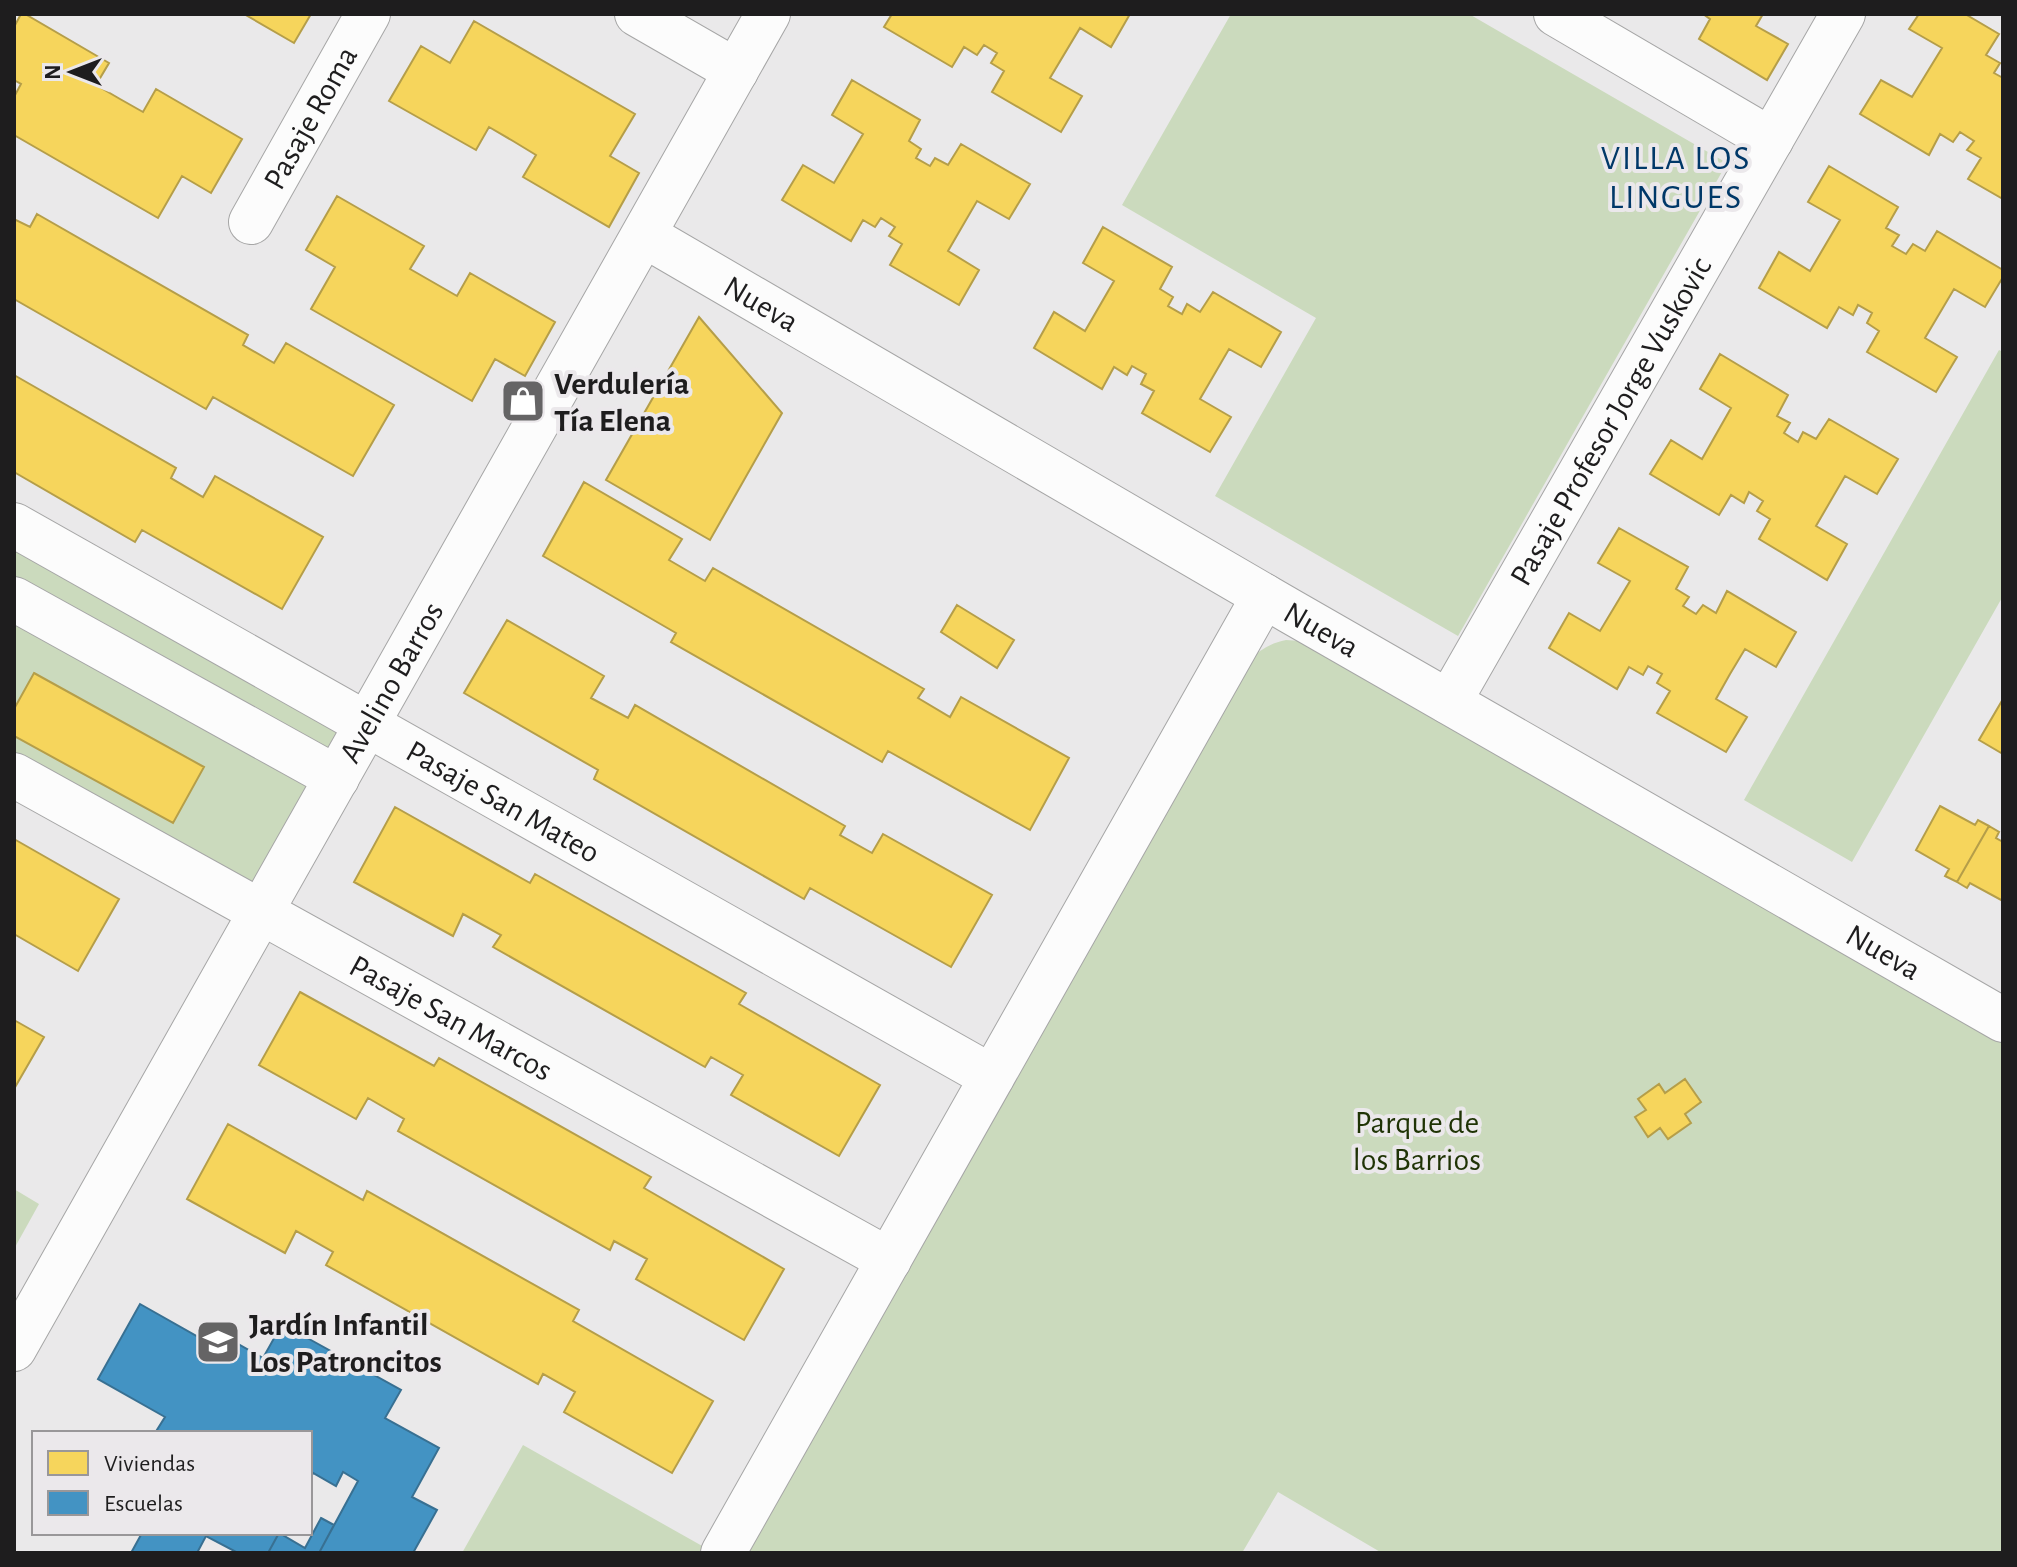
<svg xmlns="http://www.w3.org/2000/svg" width="2017" height="1567" font-family="'Alegreya Sans',sans-serif">
<style>
.green{fill:#cbdabd}
.homes{fill:#f6d55c;stroke:#b59e49;stroke-width:2}
.schools{fill:#4393c3;stroke:#387092;stroke-width:2}
.lines{fill:none;stroke-linecap:round;stroke-linejoin:round}
.street-casing{stroke:#a6a6a6;stroke-width:46}
.street{stroke:#fcfcfc;stroke-width:44}
.labels{text-anchor:middle;stroke-width:8;stroke-linejoin:round;paint-order:stroke}
.street-label{font-size:32px;fill:#1e1d1e;stroke:#ebe8eb}
.poi-label{font-size:32px;font-weight:bold;fill:#1e1d1e;stroke:#ebe8eb;text-anchor:start}
.park-label{font-size:32px;fill:#1f3305;stroke:#ebe8eb}
.neighbourhood-label{font-size:34px;letter-spacing:2px;fill:#003868;stroke:#ebe8eb}
</style>
<rect width="100%" height="100%" fill="#eae9ea"/>
<path class="green" d="M1231 14H1469L1727 163 1458 636 1215 496 1316 318 1122 205Z
M1999 350 2003 352V596L1852 862 1744 800Z
M14 525 367 724 262 913 14 775Z
M1286 640 1300 641 1314 645 2003 1043V1553H1382L1278 1492 1242 1553H742L1249 660C1261 649 1271 643 1286 640Z
M14 1189 39 1204 14 1249Z
M523 1445 704 1547 699 1553H462Z"/>
<path class="homes" d="M21 14H25L109 63 96 85 120 99 143 112 156 89 242 139 211 193 182 176 158 218 14 135V97L21 84 14 80V27Z
M244 14H311L294 43Z
M892 14H1130L1111 47 1080 28 1050 78 1082 96 1061 132 992 92 1004 71 991 63 997 53 984 45 977 55 964 47 952 67 884 27Z
M1703 14H1763L1756 26 1788 44 1767 80 1699 39 1710 19Z
M1919 14H1965L1999 34 1986 55 2000 63 1994 73 2003 78V199L1968 179 1981 158 1967 150 1974 141 1960 132 1953 142 1940 134 1929 155 1860 114 1881 80 1912 97 1942 48 1909 29Z
M474 21 635 114 610 156 639 173 609 227 523 177 536 155 513 141 489 127 476 150 389 101 421 46 450 63Z
M852 80 920 120 909 141 921 149 916 158 930 166 935 158 948 165 961 144 1030 184 1009 219 977 201 948 251 979 270 959 305 890 265 902 244 889 236 895 227 881 218 875 227 863 220 851 241 782 200 803 165 834 183 863 134 832 115Z
M1829 166 1898 207 1886 228 1899 235 1892 246 1906 254 1913 244 1925 251 1937 231 2003 270V277L1985 307 1954 289 1925 338 1957 357 1936 392 1867 352 1879 331 1867 323 1872 313 1858 305 1853 315 1839 307 1827 328 1759 288 1779 252 1810 271 1840 220 1808 202Z
M337 196 424 246 410 269 457 296 470 273 555 322 525 376 495 359 472 401 311 309 335 267 306 250Z
M37 214 248 335 243 345 274 363 286 343 394 405 353 476 213 397 206 409 14 299V219L30 227Z
M1103 227 1172 267 1160 289 1173 297 1168 306 1182 314 1187 304 1200 312 1213 292 1281 332 1261 367 1229 349 1200 399 1231 417 1210 452 1142 413 1154 391 1141 384 1146 374 1132 366 1127 375 1114 367 1102 389 1034 348 1054 312 1085 331 1114 281 1083 263Z
M699 317 782 413 710 540 606 480Z
M1720 354 1788 395 1777 416 1790 423 1784 433 1798 442 1803 432 1816 439 1829 419 1898 459 1877 494 1845 476 1816 526 1847 544 1827 580 1759 539 1770 519 1757 511 1763 501 1749 492 1744 503 1731 495 1719 515 1650 474 1671 440 1702 459 1731 408 1700 389Z
M14 375 176 468 171 478 203 497 215 476 323 537 282 609 142 530 135 542 14 472Z
M584 482 682 539 669 560 705 581 713 568 924 689 918 698 950 717 961 697 1069 758 1030 830 888 751 882 762 671 642 676 633 543 556Z
M1619 528 1688 567 1676 589 1689 597 1683 606 1696 614 1703 605 1716 613 1727 591 1796 632 1776 667 1745 649 1730 674 1716 699 1747 717 1726 752 1657 713 1670 691 1657 683 1662 674 1648 666 1643 675 1629 667 1617 689 1549 648 1569 613 1600 631 1630 581 1598 563Z
M957 605 1014 640 997 668 941 632Z
M507 620 604 676 591 698 628 718 635 705 845 826 840 835 872 853 883 834 992 895 951 967 810 888 804 899 594 779 598 770 464 693Z
M34 673 204 767 173 823 14 736V709Z
M2003 699V754L1979 740Z
M1940 806 1975 825 1978 820 1989 826 1957 882 1945 876 1949 869 1916 850Z
M395 807 530 883 535 874 746 993 739 1004 880 1085 839 1156 731 1095 743 1075 711 1057 705 1067 493 947 501 935 463 914 453 936 354 882Z
M1989 826 1999 832 1996 838 2003 842V901L1970 883 1967 888 1957 882Z
M14 839 119 899 78 971 14 934Z
M300 992 434 1066 439 1058 651 1177 644 1188 784 1269 744 1340 636 1279 647 1259 614 1241 610 1250 398 1131 404 1119 368 1098 356 1119 259 1065Z
M14 1020 44 1037 14 1089Z
M1685 1079 1701 1102 1685 1114 1691 1123 1668 1139 1660 1128 1648 1137 1635 1117 1646 1110 1638 1099 1659 1084 1665 1093Z
M228 1124 363 1200 367 1191 579 1310 573 1321 713 1401 672 1473 564 1412 575 1392 543 1374 538 1384 326 1265 333 1252 296 1231 285 1253 187 1199Z"/>
<path class="schools" d="M140 1304 202 1339 208 1327 263 1358 282 1324 401 1390 385 1418 439 1448 412 1497 437 1510 413 1553H319L358 1481 343 1472 336 1486 313 1473 310 1479V1433H155L165 1417 98 1379Z
M321 1518 334 1525 319 1553H268L279 1533 305 1548Z
M142 1533H279L268 1553H238L206 1536 197 1553H131Z"/>
<g class="lines">
<g class="street-casing">
<g id="street">
<path d="M637 14 736 71"/>
<path d="M1556 14 1771 140"/>
<path id="s1" d="M251 222 368 14"/>
<path id="s2" d="M644 235 1290 611 2003 1020"/>
<path id="s3" d="M14 525 992 1077"/>
<path d="M14 599 337 778"/>
<path id="s4" d="M1449 702 1843 14"/>
<path id="s5" d="M14 775 889 1260"/>
<path id="s6" d="M14 1349 768 14"/>
<path d="M723 1553 1264 596"/>
</g>
</g>
<use href="#street" class="street"/>
</g>
<defs>
<g id="shop-square" transform="scale(2.3)"><rect x="-9" y="-9" width="18" height="18" rx="4" fill="#656465" stroke="#ebe8eb"/><path d="M-5-2.5h2.3a2.7 3.5 0 0 1 5.4 0H5L5.5 6h-11ZM-1.5-2.5h3a1.5 2.3 0 0 0-3 0Z" fill="#fff"/></g>
<g id="school-square" transform="scale(2.3)"><rect x="-9" y="-9" width="18" height="18" rx="4" fill="#656465" stroke="#ebe8eb"/><path d="M0-5L7-2L0 1L-7-2ZM-4 1L0 2.5L4 1V4Q0 6-4 4Z" fill="#fff"/></g>
</defs>
<g fill-rule="evenodd">
<use href="#shop-square" x="523" y="401"/>
<use href="#school-square" x="218" y="1342"/>
</g>
<g class="labels">
<g class="street-label">
<text dy="11" stroke="none"><textPath href="#s1" startOffset="120">Pasaje Roma</textPath></text>
<text dy="11" stroke="none"><textPath href="#s2" startOffset="136">Nueva</textPath></text>
<text dy="11" stroke="none"><textPath href="#s4" startOffset="324">Pasaje Profesor Jorge Vuskovic</textPath></text>
<text dy="11" stroke="none"><textPath href="#s2" startOffset="784">Nueva</textPath></text>
<text dy="11" stroke="none"><textPath href="#s6" startOffset="766">Avelino Barros</textPath></text>
<text dy="11" stroke="none"><textPath href="#s3" startOffset="562">Pasaje San Mateo</textPath></text>
<text dy="11" stroke="none"><textPath href="#s2" startOffset="1432">Nueva</textPath></text>
<text dy="11" stroke="none"><textPath href="#s5" startOffset="500">Pasaje San Marcos</textPath></text>
</g>
<g class="poi-label">
<text x="554" y="394">Verdulería<tspan x="554" dy="37">Tía Elena</tspan></text>
<text x="249" y="1335">Jardín Infantil<tspan x="249" dy="37">Los Patroncitos</tspan></text>
</g>
<g class="park-label">
<text x="1417" y="1133">Parque de<tspan x="1417" dy="37">los Barrios</tspan></text>
</g>
<g class="neighbourhood-label">
<text x="1676" y="169">VILLA LOS<tspan x="1676" dy="39">LINGUES</tspan></text>
</g>
</g>
<rect width="2017" height="1567" fill="none" stroke="#1e1d1e" stroke-width="32"/>
<rect x="32" y="1431" width="280" height="104" fill="#ebe8eb" stroke="#999799" stroke-width="2"/>
<rect x="48" y="1451" width="40" height="24" fill="#f6d55c" stroke="#999799" stroke-width="2"/>
<text x="104" y="1471" font-size="24" fill="#1e1d1e">Viviendas</text>
<rect x="48" y="1491" width="40" height="24" fill="#4393c3" stroke="#999799" stroke-width="2"/>
<text x="104" y="1511" font-size="24" fill="#1e1d1e">Escuelas</text>
<g transform="translate(72 72) rotate(270)" stroke="#ebe8eb" stroke-width="6" paint-order="stroke">
<path d="M0-6L14 30L0 20L-14 30Z" fill="#1e1d1e"/>
<text y="-12" font-size="22" font-weight="bold" text-anchor="middle" fill="#1e1d1e">N</text>
</g>
</svg>
